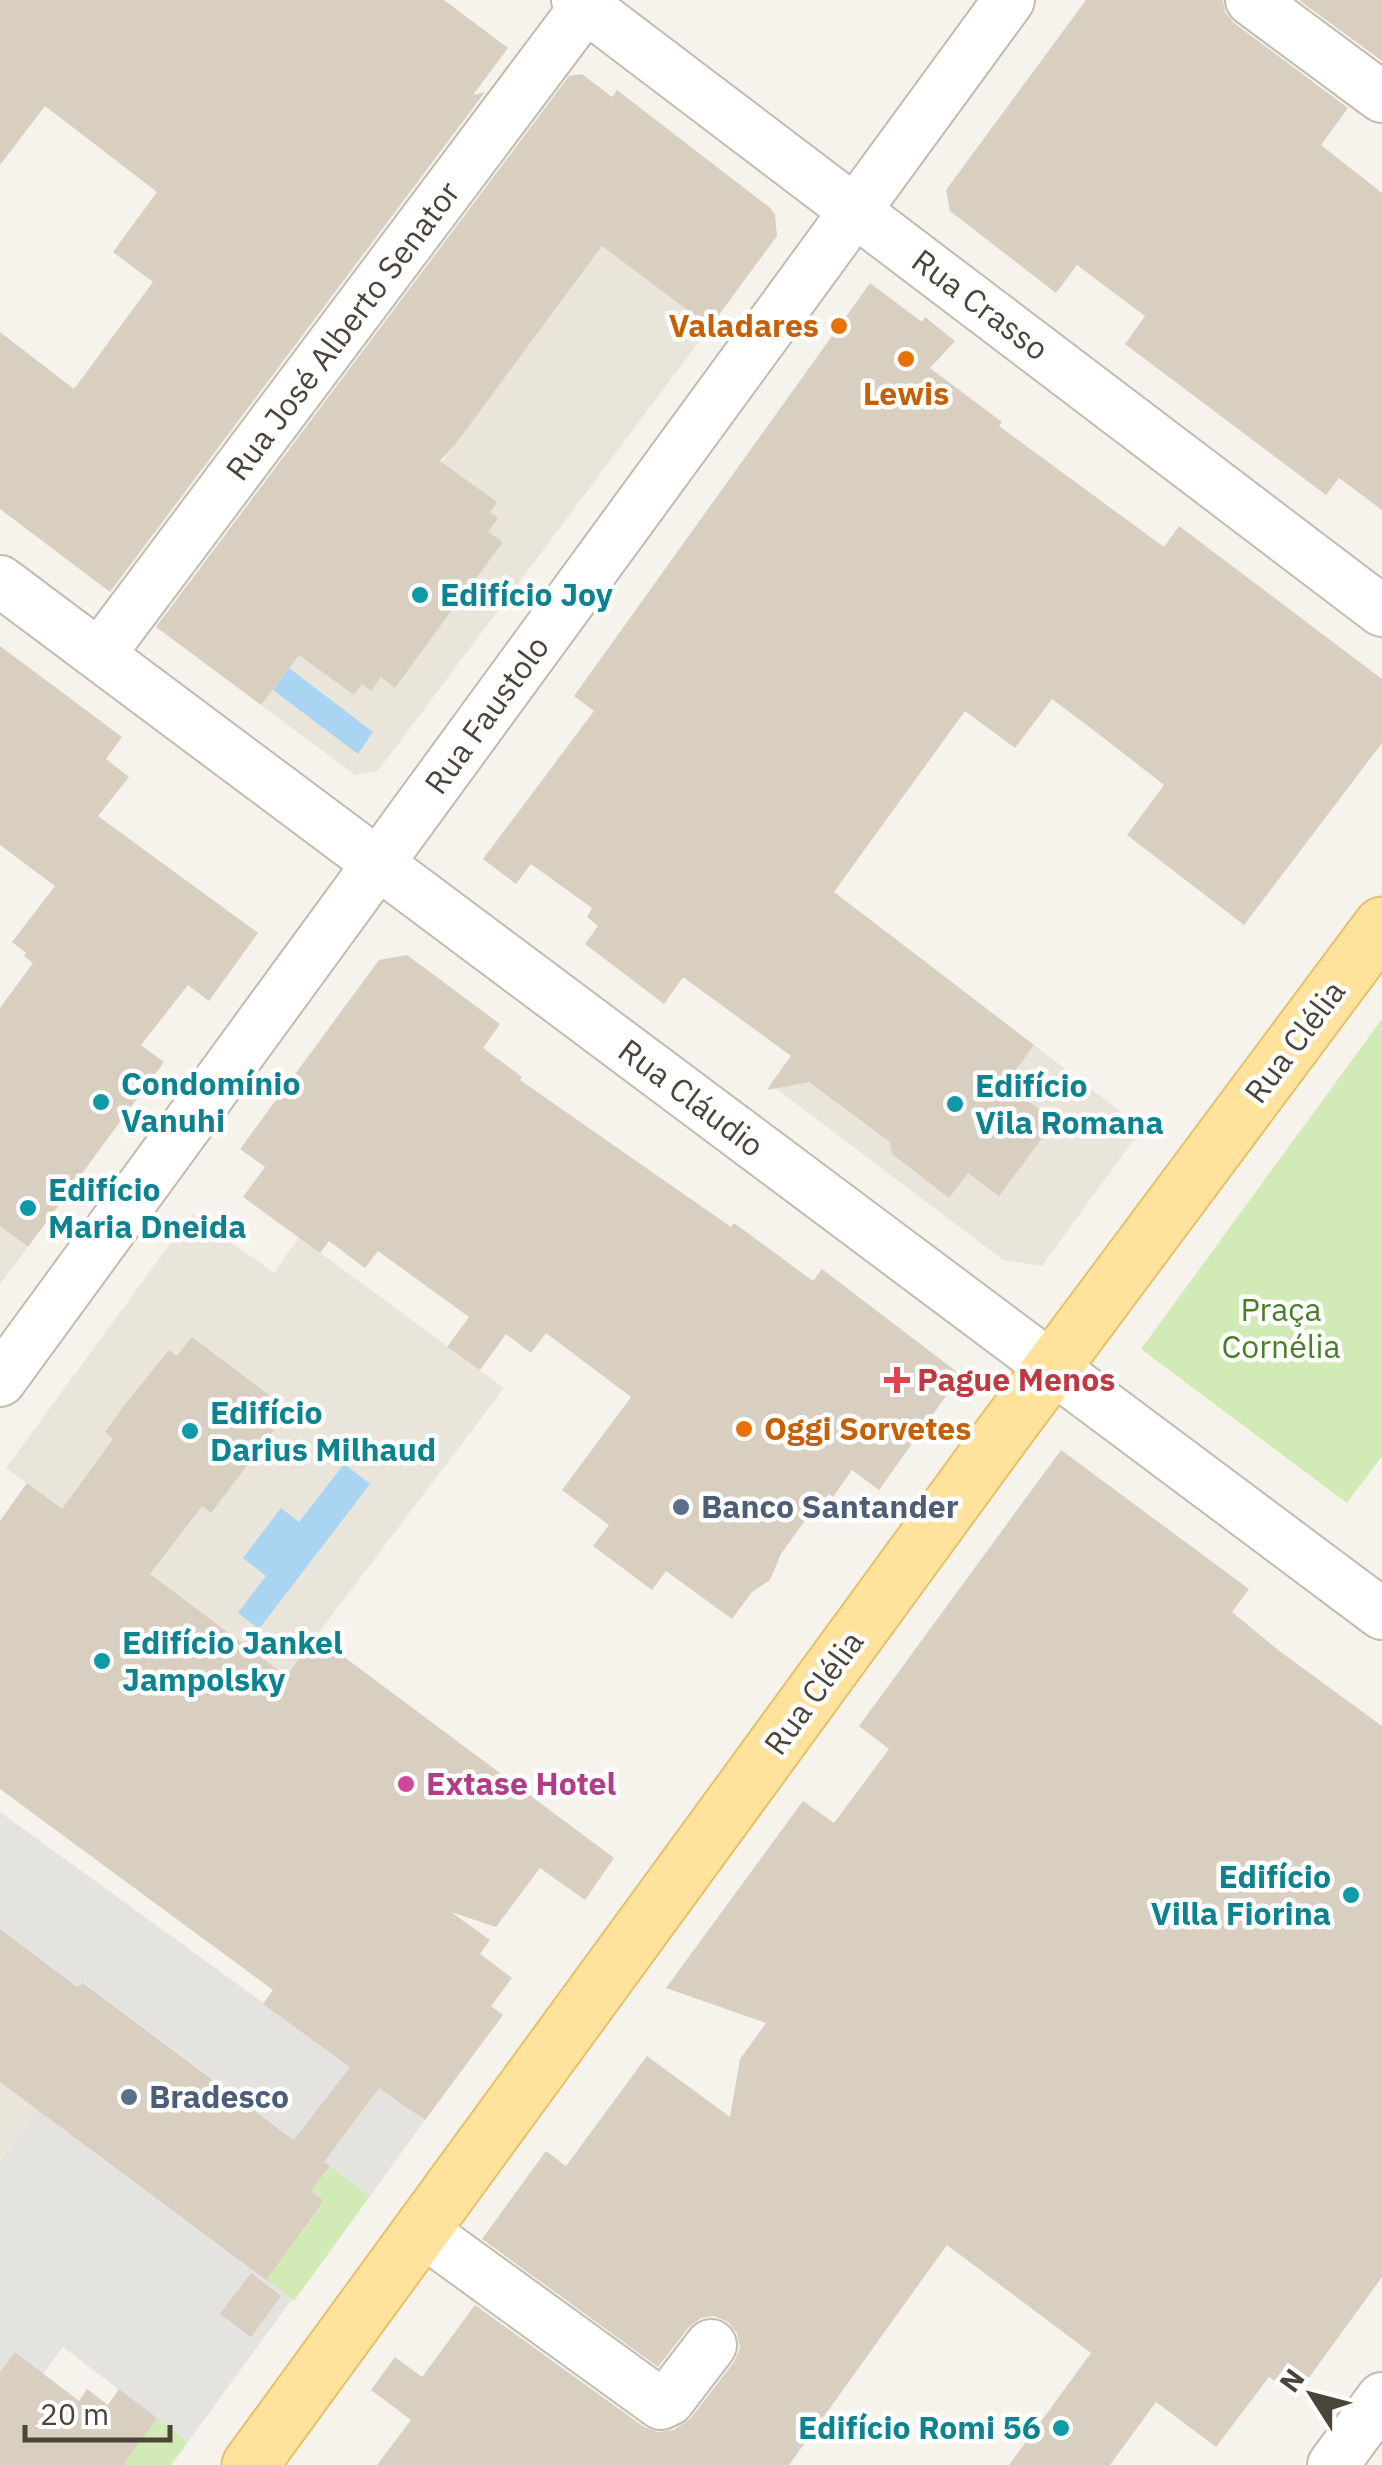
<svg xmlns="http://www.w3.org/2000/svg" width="1382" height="2465" font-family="'IBM Plex Sans',sans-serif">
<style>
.residential{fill:#eae5da}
.green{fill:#d2eab5}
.parking{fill:#e5e3e0}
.water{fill:#a9d4f2}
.building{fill:#d8cfc1}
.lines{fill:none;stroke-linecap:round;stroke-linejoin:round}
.minor-casing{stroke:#c2bbae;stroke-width:54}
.major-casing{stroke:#e6c16a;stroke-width:59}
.minor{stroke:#fff;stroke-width:50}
.major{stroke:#ffe39c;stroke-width:55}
.food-dot{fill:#e8710a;stroke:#fff;stroke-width:4}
.culture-dot{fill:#0f9aa8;stroke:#fff;stroke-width:4}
.health-dot{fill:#e0444e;stroke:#fff;stroke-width:4}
.service-dot{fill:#5c6f8a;stroke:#fff;stroke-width:4}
.hotel-dot{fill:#d1479c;stroke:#fff;stroke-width:4}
.labels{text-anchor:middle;stroke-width:9;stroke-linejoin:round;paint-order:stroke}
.street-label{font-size:32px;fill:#4b4439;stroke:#fff}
.food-label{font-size:32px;font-weight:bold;fill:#c56008;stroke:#fff;text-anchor:end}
.culture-label{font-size:32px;font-weight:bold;fill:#0d838f;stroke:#fff;text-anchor:start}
.park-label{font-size:32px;fill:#4a7f2a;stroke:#fff}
.health-label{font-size:32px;font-weight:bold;fill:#be3a42;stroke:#fff;text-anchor:start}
.service-label{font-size:32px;font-weight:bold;fill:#4e5e75;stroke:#fff;text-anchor:start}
.hotel-label{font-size:32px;font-weight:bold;fill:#b23c85;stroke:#fff;text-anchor:start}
</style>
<rect width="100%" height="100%" fill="#f6f3ec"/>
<path class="residential" d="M602 246 710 327 378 771 355 775 261 705Z
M884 930 1142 1128 1042 1266 1003 1260 770 1084Z
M192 1214 274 1273 299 1237 504 1388 286 1676 6 1468Z
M0 1226 28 1247 0 1284Z
M0 2082 37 2109 0 2159Z"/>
<path class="green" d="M1382 1019V1456L1347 1503 1141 1349Z
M330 2166 370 2196 294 2301 252 2269 287 2251 324 2202 311 2191Z
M157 2418 188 2442 171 2465H123Z"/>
<path class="parking" d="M0 1812 425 2120 370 2196 84 1983 77 1987 0 1929Z
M37 2109 292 2299 188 2442 63 2347 0 2431V2160Z"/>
<path class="water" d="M289 668 373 732 358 754 273 690Z
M344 1464 370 1484 259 1629 238 1613 266 1576 243 1558 281 1508 299 1522Z"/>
<path class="building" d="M0 0H444L508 48 473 95 485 92 110 592 0 509V332L74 389 153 282 113 252 157 192 45 106 0 165Z
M1086 0H1223L1225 12 1234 23 1348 108 1321 145 1382 193V510L1339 478 1326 495 1125 344 1145 316 1077 265 1056 293 950 211 946 190Z
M1299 0H1382V61Z
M582 74 612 97 617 90 769 207 775 214 777 236 710 327 602 246 457 442 440 461 497 502 490 512 498 518 488 532 503 542 438 629 395 688 381 677 371 691 362 684 354 695 299 655 261 705 156 627 569 76Z
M870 283 922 322 925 317 955 341 930 368 1002 422 999 426 1164 547 1179 526 1382 679V743L1244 925 1127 835 1164 785 1096 732 1052 699 1015 748 965 711 834 892 1034 1045 1005 1084 1055 1121 999 1196 968 1173 949 1198 892 1154 890 1142 809 1082 767 1090 791 1056 683 977 664 1004 585 944 598 926 587 917 592 908 531 864 516 884 483 859 594 711 574 696Z
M0 646 122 737 106 759 129 777 98 816 258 933 209 1001 188 985 141 1045 164 1062 28 1247 0 1226V1008L33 963 24 956 26 953 12 942 55 886 0 845Z
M407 955 500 1024 483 1048 522 1077 520 1080 731 1227 734 1223 813 1281 822 1269 961 1375 879 1490 852 1470 833 1497 829 1494 812 1518 809 1515 781 1554 770 1580 752 1592 732 1619 666 1571 652 1590 593 1546 609 1525 562 1490 631 1397 546 1333 531 1353 506 1334 480 1370 447 1347 469 1317 378 1251 365 1268 329 1241 320 1253 243 1197 265 1167 240 1149 379 960Z
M192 1337 281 1404 266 1423 274 1430 211 1513 202 1506 150 1574 286 1676 316 1636 614 1858 585 1900 540 1868 496 1927 451 1912 490 1940 480 1954 512 1978 491 2006 503 2015 425 2120 379 2088 324 2162 330 2166 311 2191 324 2201 266 2280 0 2082V1929L77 1987 83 1983 294 2140 350 2067 263 2004 273 1990 0 1789V1521L27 1483 62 1509 113 1439 105 1432 126 1403 169 1350 177 1356Z
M1061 1450 1249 1589 1232 1612 1278 1650 1382 1726V2277L1295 2397 1269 2377 1216 2447 1156 2402 1110 2465H1009L1091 2353 947 2245 789 2465H377L411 2420 371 2390 395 2357 422 2377 475 2305 644 2427 658 2432 674 2430 691 2418 734 2362 740 2348 737 2333 728 2322 714 2316 701 2318 689 2327 658 2367 482 2239 546 2151 566 2166 647 2056 730 2117 740 2059 766 2023 666 1988 803 1801 834 1823 889 1749 859 1726Z
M251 2273 281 2296 251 2337 220 2314Z
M15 2352 79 2401 87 2389 108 2405 119 2389 157 2418 123 2465H0V2372Z"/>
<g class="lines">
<g class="minor-casing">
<path id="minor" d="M577 0 1382 611
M1251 0 1382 97
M0 581 1382 1614
M99 655 586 6
M0 1381 1009 0
M421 2230 661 2404 669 2400 711 2345
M1333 2465 1382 2398"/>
</g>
<g class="major-casing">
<path id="major" d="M250 2465 1007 1428 1382 925"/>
</g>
<use href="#minor" class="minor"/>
<use href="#major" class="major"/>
</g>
<g class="food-dot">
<circle cx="839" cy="326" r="10"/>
<circle cx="906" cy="359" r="10"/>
<circle cx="744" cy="1429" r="10"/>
</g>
<g class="culture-dot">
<circle cx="420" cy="595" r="10"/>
<circle cx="101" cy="1102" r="10"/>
<circle cx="955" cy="1104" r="10"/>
<circle cx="28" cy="1208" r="10"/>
<circle cx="190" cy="1431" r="10"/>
<circle cx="102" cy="1661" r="10"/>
<circle cx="1351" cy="1895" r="10"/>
<circle cx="1061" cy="2428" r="10"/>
</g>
<path class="health-dot" d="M892 1365h10v10h10v10h-10v10h-10v-10h-10v-10h10z"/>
<g class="service-dot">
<circle cx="681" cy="1507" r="10"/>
<circle cx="129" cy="2097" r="10"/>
</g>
<circle class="hotel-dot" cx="406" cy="1784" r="10"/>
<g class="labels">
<g class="street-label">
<text transform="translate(980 305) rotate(37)" y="11">Rua Crasso</text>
<text transform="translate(343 331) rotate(-53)" y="11">Rua José Alberto Senator</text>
<text transform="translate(487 715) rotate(-54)" y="11">Rua Faustolo</text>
<text transform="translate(1295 1042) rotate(-53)" y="11">Rua Clélia</text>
<text transform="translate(691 1098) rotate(37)" y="11">Rua Cláudio</text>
<text transform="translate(814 1693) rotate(-54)" y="11">Rua Clélia</text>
</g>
<g class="food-label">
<text x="819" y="337">Valadares</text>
<text x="906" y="405" text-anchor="middle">Lewis</text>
<text x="764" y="1440" text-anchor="start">Oggi Sorvetes</text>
</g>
<g class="culture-label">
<text x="440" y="606">Edifício Joy</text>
<text x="121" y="1095">Condomínio<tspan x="121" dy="37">Vanuhi</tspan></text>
<text x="975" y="1097">Edifício<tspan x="975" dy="37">Vila Romana</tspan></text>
<text x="48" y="1201">Edifício<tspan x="48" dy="37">Maria Dneida</tspan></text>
<text x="210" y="1424">Edifício<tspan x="210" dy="37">Darius Milhaud</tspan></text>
<text x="122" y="1654">Edifício Jankel<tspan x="122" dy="37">Jampolsky</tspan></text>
<text x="1331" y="1888" text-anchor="end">Edifício<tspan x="1331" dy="37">Villa Fiorina</tspan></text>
<text x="1041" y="2439" text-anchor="end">Edifício Romi 56</text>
</g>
<g class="park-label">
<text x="1281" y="1321">Praça<tspan x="1281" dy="37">Cornélia</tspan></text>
</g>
<g class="health-label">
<text x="917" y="1391">Pague Menos</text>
</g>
<g class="service-label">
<text x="701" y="1518">Banco Santander</text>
<text x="149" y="2108">Bradesco</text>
</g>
<g class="hotel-label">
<text x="426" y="1795">Extase Hotel</text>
</g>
</g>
<g transform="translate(1312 2395) rotate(306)" stroke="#ffffff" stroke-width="8" paint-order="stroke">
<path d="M0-8L18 38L0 25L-18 38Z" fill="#4b4439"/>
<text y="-15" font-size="28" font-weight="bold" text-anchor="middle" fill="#4b4439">N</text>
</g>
<path d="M25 2425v15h145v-15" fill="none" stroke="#4b4439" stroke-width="5"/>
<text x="40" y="2425" font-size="30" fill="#4b4439" stroke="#ffffff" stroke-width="8" paint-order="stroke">20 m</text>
</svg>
